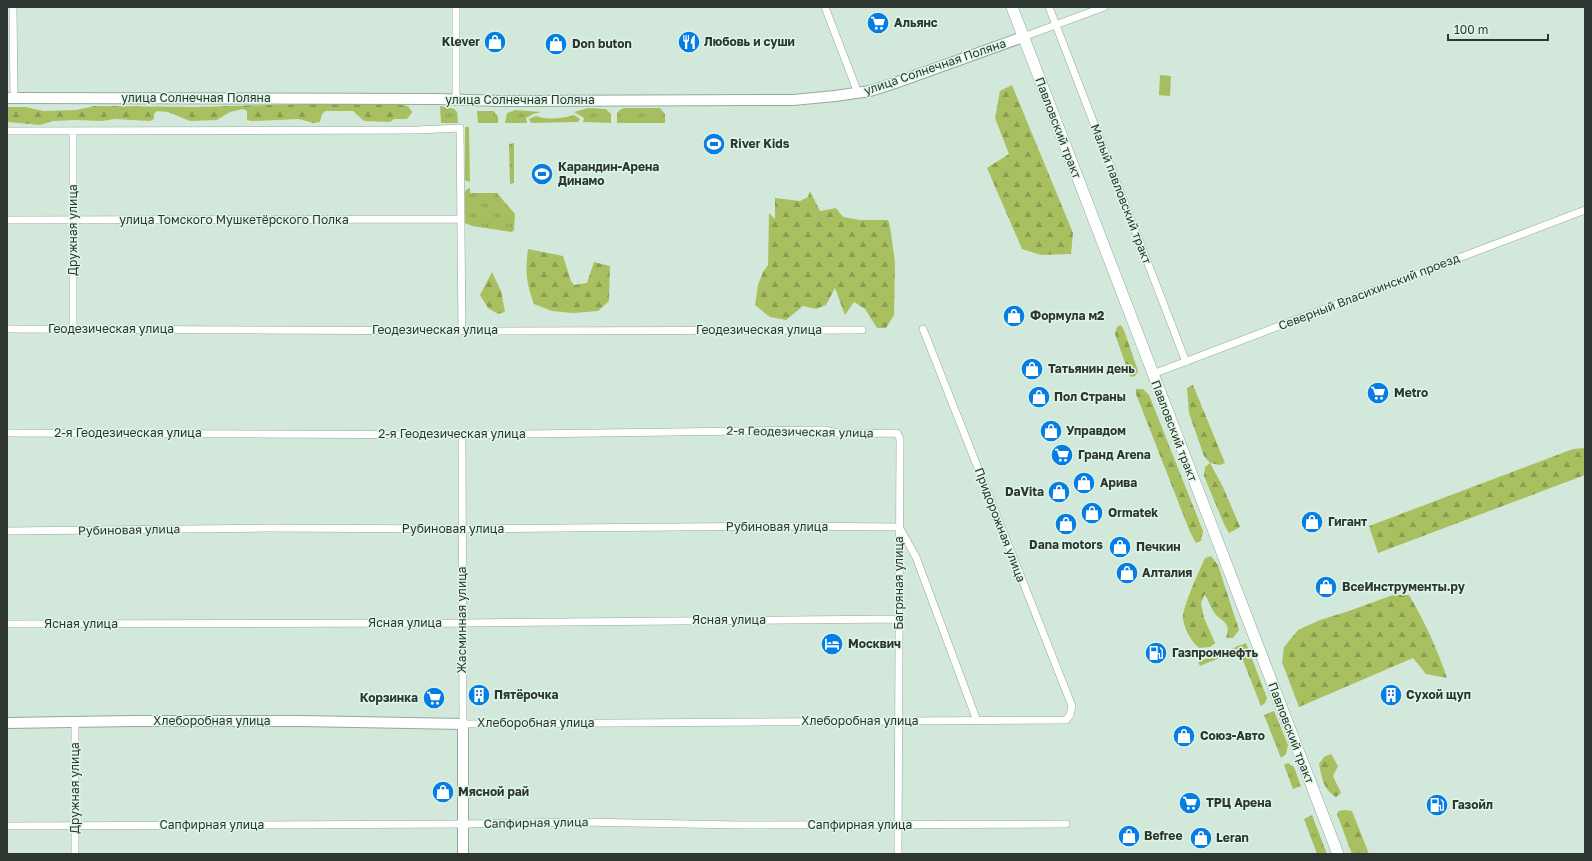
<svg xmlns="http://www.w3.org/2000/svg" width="1592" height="861" font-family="'Golos Text',sans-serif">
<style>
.grass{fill:url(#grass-tufts)}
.forest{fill:url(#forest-firs)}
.pitch{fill:#a7be60}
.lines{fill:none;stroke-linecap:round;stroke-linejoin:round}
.street-casing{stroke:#94a99c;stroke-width:8}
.secondary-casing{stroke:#94a99c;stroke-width:12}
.primary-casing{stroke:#94a99c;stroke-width:12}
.street{stroke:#fff;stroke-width:7}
.secondary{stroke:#fff;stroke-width:10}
.primary{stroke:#fff;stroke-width:11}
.labels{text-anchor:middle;stroke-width:3;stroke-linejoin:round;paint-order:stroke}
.poi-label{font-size:12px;font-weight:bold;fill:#2e3631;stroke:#dff6e7;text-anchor:start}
.street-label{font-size:12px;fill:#2e3631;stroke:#dff6e7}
</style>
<defs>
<pattern id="grass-tufts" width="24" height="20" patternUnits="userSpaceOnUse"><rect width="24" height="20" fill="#a7be60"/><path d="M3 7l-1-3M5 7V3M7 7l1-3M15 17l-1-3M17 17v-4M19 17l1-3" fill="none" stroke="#889b50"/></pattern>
<pattern id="forest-firs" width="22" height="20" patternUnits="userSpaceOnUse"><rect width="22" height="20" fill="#a9c061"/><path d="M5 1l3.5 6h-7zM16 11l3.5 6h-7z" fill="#8a9d51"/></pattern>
</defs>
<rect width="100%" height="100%" fill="#d2e8da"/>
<path class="grass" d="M440 106 454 109 457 112 458 123H441Z
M588 108 606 109 611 114V123L583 122 584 118 574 112Z
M625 108H660L665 114V123H617V113L621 109Z
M515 110 541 112 533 114 526 118 527 123H505L507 113Z
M477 111H494L498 117V123H478Z
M574 115 580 119 578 122 531 123 529 119 536 116C547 120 562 119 574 115Z
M465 127H469L470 181 469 182 465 180Z
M514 143V183L510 184 509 144Z
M470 188V193H497L515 214 514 230 512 232 472 226 465 223V192L466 190Z
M1274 711 1288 745 1286 754 1281 758 1264 715Z
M1288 763 1294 767 1301 786 1293 789 1284 765Z
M1312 815 1327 854H1317L1304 819Z"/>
<path class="forest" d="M1012 85 1073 233 1071 254 1041 255 1022 249 987 168 1009 154 995 118 1000 91Z
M305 104H394L408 106 412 112 407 119H394L390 122 364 121 353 111H325L322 114 320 122 313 123 299 119 251 121 247 120V111L243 109 230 112 217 120 190 121 168 112 157 111 154 114V119L150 121 115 119 102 121 75 120 53 121 40 125 7 122V107H26L43 111 76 110 95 106 198 107Z
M810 191 820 211 836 208 843 217 860 220H888L890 226 895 263 894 315 886 328H877L865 309 854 302 845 315 835 288 826 305 816 309 803 306 786 320 770 317 755 305 758 285 763 272 768 265 769 213 775 219V198L800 201 808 197Z
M528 249 563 256 571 281 574 285 587 283 594 262 610 266 609 301 598 311 573 313 552 311 534 304C526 282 525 272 528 249Z
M492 272 501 291 505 312 498 314 488 308 480 295Z
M1121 325 1124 330 1138 371 1135 376 1130 377 1115 334 1117 327Z
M1193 385 1225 463 1220 465 1210 463 1223 487 1240 527 1229 533 1224 524 1204 476 1205 467 1210 463 1204 456 1189 413 1187 388Z
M1136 389H1143L1149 395 1203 531 1201 541 1196 543 1190 532 1136 394Z
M1585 448V475L1378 553 1369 526 1573 449Z
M1211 556 1218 565 1239 630 1233 638H1226C1232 620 1221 623 1214 612 1210 606 1208 600 1205 594L1201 603 1204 618 1215 643 1210 647 1199 648C1191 641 1184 629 1183 618 1182 608 1200 569 1205 558Z
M1393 595H1409C1425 622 1437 649 1447 678L1426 674 1413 658 1299 707 1282 662 1284 647 1298 630 1320 620 1346 612Z
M1246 643 1267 698 1265 703 1261 706 1239 650 1200 666 1198 662Z
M1331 754 1338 766 1333 776 1341 793 1336 797C1323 789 1322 778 1319 764L1324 757Z
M1345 810 1352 811 1369 854H1352L1337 814 1339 811Z"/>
<path class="pitch" d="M1160 75 1171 76 1170 96 1159 95Z"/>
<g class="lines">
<g class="street-casing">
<path id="street" d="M13 7 14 97
M825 7 858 93
M1049 7 1186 362
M1023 37 1104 7
M456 101V7
M7 131 418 130 460 128 462 331
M7 220 461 219
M7 329 462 331 862 330
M73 329V131
M1153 374 1585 210
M7 433 462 435 824 430 843 434 897 433 900 439 898 854
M462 435 463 724 1066 720 1070 715 1072 706 923 329
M7 531 267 528 462 529 780 526 899 527 916 557 977 721
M7 624 462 623 899 619
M7 826 463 824 581 822 740 825 1066 824
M75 854V722"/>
</g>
<g class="secondary-casing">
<path id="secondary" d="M7 98 438 99 500 101 793 100 835 96 870 91 895 83 1023 37
M7 723 133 721H300L463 724V854"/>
</g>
<g class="primary-casing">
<path id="primary" d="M1012 7 1338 854"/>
</g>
<use href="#street" class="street"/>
<use href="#secondary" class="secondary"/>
<use href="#primary" class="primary"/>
</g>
<defs>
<g id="supermarket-disc" transform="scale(1.15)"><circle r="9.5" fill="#057de4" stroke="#dff6e7"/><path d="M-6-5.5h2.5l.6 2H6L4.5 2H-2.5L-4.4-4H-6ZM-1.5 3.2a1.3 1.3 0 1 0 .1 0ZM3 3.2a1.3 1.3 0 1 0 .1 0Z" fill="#fff"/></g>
<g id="shop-disc" transform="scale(1.15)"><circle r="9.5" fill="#057de4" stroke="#dff6e7"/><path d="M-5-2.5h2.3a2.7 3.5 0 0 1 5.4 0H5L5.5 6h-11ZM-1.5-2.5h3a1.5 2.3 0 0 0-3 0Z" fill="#fff"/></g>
<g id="restaurant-disc" transform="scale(1.15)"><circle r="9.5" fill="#057de4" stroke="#dff6e7"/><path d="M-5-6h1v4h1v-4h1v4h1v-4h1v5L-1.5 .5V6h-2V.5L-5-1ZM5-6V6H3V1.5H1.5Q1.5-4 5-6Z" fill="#fff"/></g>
<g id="stadium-disc" transform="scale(1.15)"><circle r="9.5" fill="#057de4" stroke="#dff6e7"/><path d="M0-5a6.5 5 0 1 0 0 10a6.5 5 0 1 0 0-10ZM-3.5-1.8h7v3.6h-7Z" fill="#fff"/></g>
<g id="hotel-disc" transform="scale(1.15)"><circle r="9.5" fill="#057de4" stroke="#dff6e7"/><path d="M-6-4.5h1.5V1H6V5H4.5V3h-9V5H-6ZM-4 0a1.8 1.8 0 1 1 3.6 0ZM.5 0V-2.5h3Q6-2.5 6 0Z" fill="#fff"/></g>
<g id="fuel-disc" transform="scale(1.15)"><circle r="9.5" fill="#057de4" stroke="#dff6e7"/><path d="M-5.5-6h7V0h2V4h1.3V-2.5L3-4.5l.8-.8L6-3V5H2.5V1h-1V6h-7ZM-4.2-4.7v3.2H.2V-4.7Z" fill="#fff"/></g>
<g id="building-disc" transform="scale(1.15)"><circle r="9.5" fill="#057de4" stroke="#dff6e7"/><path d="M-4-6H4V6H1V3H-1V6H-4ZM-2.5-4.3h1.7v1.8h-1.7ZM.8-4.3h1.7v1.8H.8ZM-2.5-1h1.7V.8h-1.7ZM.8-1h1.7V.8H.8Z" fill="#fff"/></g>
</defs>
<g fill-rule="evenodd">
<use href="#supermarket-disc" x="878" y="23"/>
<use href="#shop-disc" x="495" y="42"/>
<use href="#restaurant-disc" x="689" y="42"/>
<use href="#shop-disc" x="556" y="44"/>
<use href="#stadium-disc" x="714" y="144"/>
<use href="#stadium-disc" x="542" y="174"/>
<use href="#shop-disc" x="1014" y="316"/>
<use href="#shop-disc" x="1032" y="369"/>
<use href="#supermarket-disc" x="1378" y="393"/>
<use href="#shop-disc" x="1039" y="397"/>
<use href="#shop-disc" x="1051" y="431"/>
<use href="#supermarket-disc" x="1062" y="455"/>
<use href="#shop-disc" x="1084" y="483"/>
<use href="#shop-disc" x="1059" y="492"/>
<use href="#shop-disc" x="1092" y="513"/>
<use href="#shop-disc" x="1312" y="522"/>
<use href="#shop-disc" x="1066" y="524"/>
<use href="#shop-disc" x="1120" y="547"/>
<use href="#shop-disc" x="1127" y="573"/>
<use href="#shop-disc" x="1326" y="587"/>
<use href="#hotel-disc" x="832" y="644"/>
<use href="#fuel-disc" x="1156" y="653"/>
<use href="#building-disc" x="479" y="695"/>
<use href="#building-disc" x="1391" y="695"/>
<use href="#supermarket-disc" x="434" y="698"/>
<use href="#shop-disc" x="1184" y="736"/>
<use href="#shop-disc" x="443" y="792"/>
<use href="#supermarket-disc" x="1190" y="803"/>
<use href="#fuel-disc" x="1437" y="805"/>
<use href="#shop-disc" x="1129" y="836"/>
<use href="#shop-disc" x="1201" y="838"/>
</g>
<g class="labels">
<g class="poi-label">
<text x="894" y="27">Альянс</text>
<text x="480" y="46" text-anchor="end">Klever</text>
<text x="704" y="46">Любовь и суши</text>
<text x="572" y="48">Don buton</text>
<text x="730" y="148">River Kids</text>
<text x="558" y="171">Карандин-Арена<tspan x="558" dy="14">Динамо</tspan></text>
<text x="1030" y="320">Формула м2</text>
<text x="1048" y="373">Татьянин день</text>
<text x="1394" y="397">Metro</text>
<text x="1054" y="401">Пол Страны</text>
<text x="1066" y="435">Управдом</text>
<text x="1078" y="459">Гранд Arena</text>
<text x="1100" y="487">Арива</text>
<text x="1044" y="496" text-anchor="end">DaVita</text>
<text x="1108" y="517">Ormatek</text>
<text x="1328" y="526">Гигант</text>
<text x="1066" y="549" text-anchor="middle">Dana motors</text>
<text x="1136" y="551">Печкин</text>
<text x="1142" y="577">Алталия</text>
<text x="1342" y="591">ВсеИнструменты.ру</text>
<text x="848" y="648">Москвич</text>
<text x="1172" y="657">Газпромнефть</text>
<text x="494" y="699">Пятёрочка</text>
<text x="1406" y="699">Сухой щуп</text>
<text x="418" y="702" text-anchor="end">Корзинка</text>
<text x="1200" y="740">Союз-Авто</text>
<text x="458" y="796">Мясной рай</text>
<text x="1206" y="807">ТРЦ Арена</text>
<text x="1452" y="809">Газойл</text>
<text x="1144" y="840">Befree</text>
<text x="1216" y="842">Leran</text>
</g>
<g class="street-label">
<text transform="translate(935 67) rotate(-19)" y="4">улица Солнечная Поляна</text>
<text x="196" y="102">улица Солнечная Поляна</text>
<text x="520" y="104">улица Солнечная Поляна</text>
<text transform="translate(1058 128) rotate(69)" y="4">Павловский тракт</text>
<text transform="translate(1121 194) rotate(69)" y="4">Малый павловский тракт</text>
<text x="234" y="224">улица Томского Мушкетёрского Полка</text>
<text transform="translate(73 230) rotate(-90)" y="4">Дружная улица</text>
<text transform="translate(1369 292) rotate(-21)" y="4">Северный Власихинский проезд</text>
<text x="111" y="333">Геодезическая улица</text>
<text x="435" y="334">Геодезическая улица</text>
<text x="759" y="334">Геодезическая улица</text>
<text transform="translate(1174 431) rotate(69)" y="4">Павловский тракт</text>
<text transform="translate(800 432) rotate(1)" y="4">2-я Геодезическая улица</text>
<text x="128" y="437">2-я Геодезическая улица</text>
<text x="452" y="438">2-я Геодезическая улица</text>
<text transform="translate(1000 525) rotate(69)" y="4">Придорожная улица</text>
<text x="777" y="531">Рубиновая улица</text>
<text x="453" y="533">Рубиновая улица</text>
<text transform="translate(129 530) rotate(-1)" y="4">Рубиновая улица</text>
<text transform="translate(899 583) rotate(-90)" y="4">Багряная улица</text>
<text transform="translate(462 620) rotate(-90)" y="4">Жасминная улица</text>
<text x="729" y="624">Ясная улица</text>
<text x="405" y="627">Ясная улица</text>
<text x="81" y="628">Ясная улица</text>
<text x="212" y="725">Хлеборобная улица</text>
<text x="860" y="725">Хлеборобная улица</text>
<text x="536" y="727">Хлеборобная улица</text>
<text transform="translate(1291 733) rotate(69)" y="4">Павловский тракт</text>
<text transform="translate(75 788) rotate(-90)" y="4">Дружная улица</text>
<text transform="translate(536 823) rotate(-1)" y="4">Сапфирная улица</text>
<text x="212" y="829">Сапфирная улица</text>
<text x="860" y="829">Сапфирная улица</text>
</g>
</g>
<rect width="1592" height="861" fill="none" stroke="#2e3631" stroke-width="16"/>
<path d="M1448 34v6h100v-6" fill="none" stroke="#2e3631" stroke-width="2"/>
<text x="1454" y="34" font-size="12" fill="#2e3631" stroke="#dff6e7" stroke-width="3" paint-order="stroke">100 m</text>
</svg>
